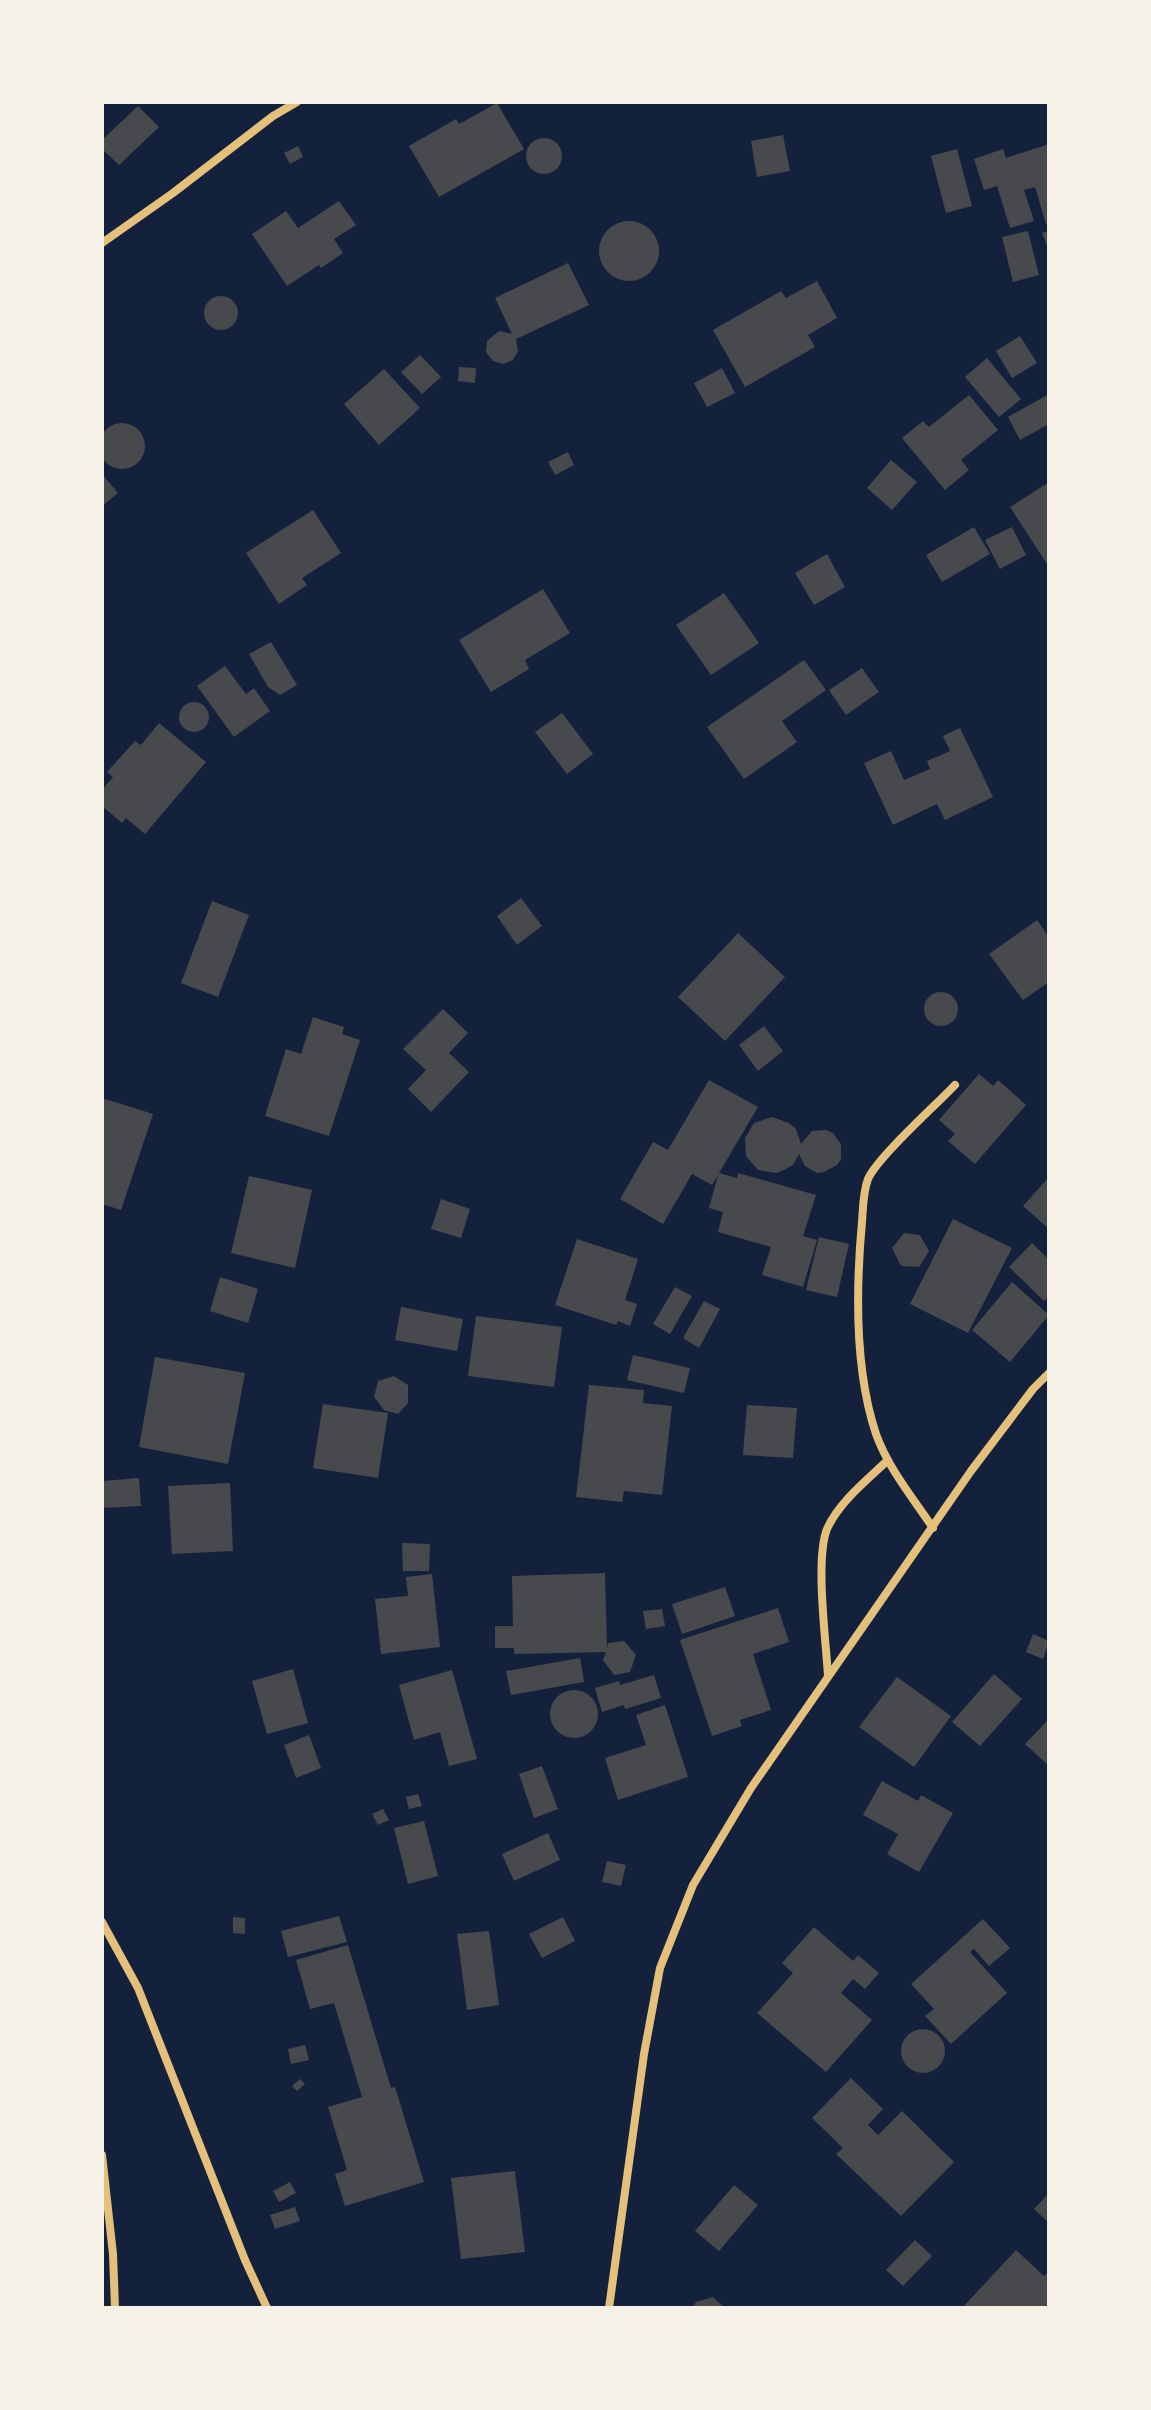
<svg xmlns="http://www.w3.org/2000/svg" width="1151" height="2410" font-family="'Asap Condensed',sans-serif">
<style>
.building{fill:#48494c}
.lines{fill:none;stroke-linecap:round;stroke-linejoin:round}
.minor{stroke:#e5c07b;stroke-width:8}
</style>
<rect width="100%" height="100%" fill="#14213d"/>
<path class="building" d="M497 103 524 149 439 197 409 146 456 119 459 124Z
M138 106 159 127 119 165 102 149V140Z
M783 135 790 171 757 177 751 141Z
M526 156a18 18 0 1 1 36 0a18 18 0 1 1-36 0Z
M1049 144V223L1046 224 1035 187 1024 190 1034 221 1010 228 997 186 984 190 974 159 1003 149 1006 158Z
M298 146 303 157 290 164 284 153Z
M957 149 972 206 946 213 931 156Z
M339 201 356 225 334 239 343 253 321 268 319 265 287 286 252 234 286 211 298 228Z
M599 251a30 30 0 1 1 60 0a30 30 0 1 1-60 0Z
M1028 231 1039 275 1013 282 1002 237Z
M1049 231V250L1042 233Z
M568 263 589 305 516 339 518 351 513 360 503 364 493 361 486 352 487 341 499 331 512 334 495 298Z
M817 281 837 318 808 335 815 347 745 387 713 330 781 291 786 298Z
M204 313a17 17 0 1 1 34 0a17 17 0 1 1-34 0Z
M1020 336 1037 363 1012 378 996 351Z
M420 355 441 377 422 394 401 372Z
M987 358 1021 399 999 417 965 377Z
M459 367 476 368 475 383 458 381Z
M722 368 735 393 707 407 694 383Z
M384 369 420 408 379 445 344 404Z
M1049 394V424L1020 440 1008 417Z
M969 395 998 430 961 460 969 470 945 490 902 438 923 421 929 427Z
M99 446a23 23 0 1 1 46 0a23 23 0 1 1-46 0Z
M568 452 574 465 555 475 548 462Z
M891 460 917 482 892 510 867 488Z
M102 474 118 493 102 506Z
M1049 482V567L1010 507Z
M313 510 341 553 302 578 307 585 279 604 246 553Z
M974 527 990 554 942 582 926 555Z
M1012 527 1026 555 1000 569 985 540Z
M827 554 845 587 814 605 795 573Z
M543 589 570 633 525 660 529 669 491 692 459 640Z
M724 593 759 643 711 675 676 625Z
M271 642 297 685 280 695 268 687 249 654Z
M804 660 826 690 782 721 797 742 744 779 707 727Z
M225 666 246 694 254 688 270 711 234 737 197 686Z
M862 668 879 692 846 715 829 690Z
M179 717a15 15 0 1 1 30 0a15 15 0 1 1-30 0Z
M562 713 593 754 567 774 535 732Z
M159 723 206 762 145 834 126 818 122 823 102 806V790L113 777 107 772 135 741 141 745Z
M960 728 993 797 945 820 937 804 893 825 864 763 891 751 904 780 930 769 927 761 950 751 943 736Z
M521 898 542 926 517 945 497 916Z
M212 901 249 915 218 997 181 983Z
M1037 920 1049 937V982L1023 1000 989 954Z
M738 933 785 977 725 1041 678 997Z
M924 1009a17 17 0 1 1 34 0a17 17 0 1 1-34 0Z
M443 1009 468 1033 449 1053 469 1072 431 1112 408 1089 426 1070 403 1049Z
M313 1017 344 1027 342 1034 360 1040 329 1136 265 1116 286 1049 301 1054Z
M764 1026 783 1051 758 1071 739 1045Z
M979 1074 993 1086 998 1080 1026 1105 975 1164 948 1141 955 1134 939 1120Z
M709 1080 758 1107 719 1173 737 1178 738 1173 816 1195 803 1236 817 1240 803 1287 762 1275 771 1247 718 1232 723 1212 709 1208 718 1175 712 1185 692 1174 663 1224 620 1199 653 1142 668 1150Z
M102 1098 153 1114 121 1210 102 1204Z
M772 1117 789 1123 796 1129 801 1144 812 1131 826 1130 833 1133 841 1144V1159L837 1165 824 1172 817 1173 805 1166 799 1154 793 1165 784 1170 776 1173 758 1170 746 1156 745 1138 754 1123Z
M249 1176 312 1190 295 1268 231 1253Z
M1049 1177V1229L1023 1206Z
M441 1199 470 1209 461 1238 431 1229Z
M953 1219 1012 1248 968 1333 910 1304Z
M904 1233 920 1235 929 1251 919 1267 901 1266 892 1248Z
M819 1237 849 1244 837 1297 806 1290Z
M577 1239 638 1259 625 1300 637 1304 630 1326 618 1321 616 1325 555 1305Z
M1032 1243 1049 1260V1296L1044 1301 1009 1267Z
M220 1277 258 1289 248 1323 210 1311Z
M1012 1282 1049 1315 1010 1362 972 1330Z
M675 1287 692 1296 670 1334 653 1324Z
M704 1301 720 1309 699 1348 683 1338Z
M401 1307 463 1319 457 1351 395 1340Z
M476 1316 562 1327 554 1387 468 1376Z
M633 1355 690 1368 684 1393 627 1380Z
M155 1357 245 1373 228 1464 139 1447Z
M394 1376 408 1385V1403L398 1414 384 1410 374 1397 378 1381Z
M589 1385 644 1390 643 1403 672 1406 662 1495 624 1491 622 1502 576 1497Z
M323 1404 388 1413 378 1478 313 1468Z
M747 1405 797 1408 793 1458 743 1455Z
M139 1478 141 1506 102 1508V1481Z
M230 1483 233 1551 172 1554 168 1486Z
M402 1543 430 1544 429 1571H403Z
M605 1573 607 1649 608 1643 624 1641 636 1655 630 1672 614 1675 603 1660 606 1652 514 1654V1648H495V1626H513L512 1576Z
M432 1574 440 1647 381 1654 375 1599 408 1596 406 1577Z
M725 1587 735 1616 682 1634 672 1604Z
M778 1608 789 1642 753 1654 771 1710 740 1720 742 1726 712 1736 680 1640Z
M662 1609 665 1626 646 1629 643 1611Z
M1033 1634 1049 1641 1043 1659 1026 1652Z
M580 1658 584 1682 511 1695 506 1671Z
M293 1669 308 1723 267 1734 252 1681Z
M452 1670 477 1759 449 1766 440 1732 414 1740 399 1685Z
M994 1674 1022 1699 980 1746 952 1722Z
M654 1675 661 1698 625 1709 624 1705 602 1712 595 1688 619 1681 620 1685Z
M897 1677 951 1716 914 1767 859 1727Z
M550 1714a24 24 0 1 1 48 0a24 24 0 1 1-48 0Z
M665 1705 688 1777 618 1800 605 1758 646 1745 636 1715Z
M1049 1719V1766L1025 1744Z
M309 1735 321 1768 296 1778 284 1745Z
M542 1766 558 1809 534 1818 519 1774Z
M882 1781 918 1801 921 1795 953 1813 919 1872 887 1854 898 1834 863 1815Z
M418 1794 422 1806 409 1809 406 1797Z
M383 1809 389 1820 378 1825 372 1814Z
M424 1821 438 1876 408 1884 394 1828Z
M548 1833 560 1860 514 1881 502 1854Z
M607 1861 626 1865 621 1886 602 1882Z
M339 1916 347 1942 288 1957 281 1931Z
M233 1917 245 1918V1934L233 1933Z
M563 1917 575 1941 542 1958 529 1934Z
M983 1919 1010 1948 989 1966 974 1949 970 1952 1007 1993 951 2044 925 2016 934 2009 911 1984Z
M814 1927 853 1961 858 1955 879 1973 865 1989 853 1979 841 1993 872 2020 826 2072 757 2013 793 1973 782 1963Z
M489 1931 499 2005 467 2010 457 1934Z
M348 1945 391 2088 395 2087 424 2182 345 2206 335 2174 347 2170 328 2107 362 2097 334 2003 310 2009 296 1960Z
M901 2051a22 22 0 1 1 44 0a22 22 0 1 1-44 0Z
M305 2045 309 2060 291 2064 288 2049Z
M851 2078 883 2109 868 2125 878 2135 902 2111 954 2162 901 2216 836 2154 843 2148 812 2118Z
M300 2079 305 2084 297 2091 292 2086Z
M515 2171 525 2252 461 2259 451 2178Z
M290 2182 296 2193 279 2202 273 2191Z
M734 2185 758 2205 719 2251 695 2231Z
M1049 2193V2223L1034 2209Z
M295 2207 300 2221 275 2229 270 2215Z
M915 2240 932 2256 903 2286 886 2270Z
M1016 2250 1044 2276 1049 2271V2303L1045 2308H967L964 2306Z
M713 2297 725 2308H692L696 2302Z"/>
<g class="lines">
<path class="minor" d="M102 243 173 193 273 116 297 102
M933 1528C913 1498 888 1468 876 1434 855 1371 856 1287 862 1222 863 1208 863 1192 868 1179 878 1157 935 1106 955 1085
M828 1676C826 1641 815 1559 827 1529 839 1502 867 1480 888 1460
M102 1922 138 1988 245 2260 267 2308
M102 2155 113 2254 115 2308
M609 2308 644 2054 660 1968 693 1885 751 1788 971 1471 1033 1389 1049 1373"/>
</g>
<rect width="1151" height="2410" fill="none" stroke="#f6f1e7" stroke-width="208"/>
</svg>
